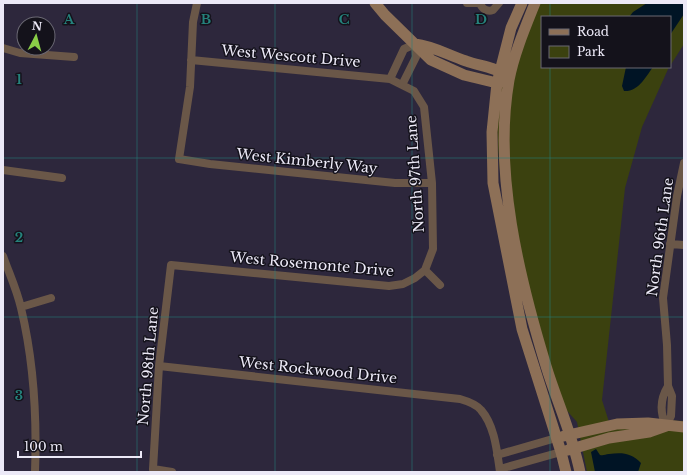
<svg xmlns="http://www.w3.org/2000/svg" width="687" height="475" font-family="'Libre Baskerville',serif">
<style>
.green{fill:#3b410f}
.water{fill:#001425}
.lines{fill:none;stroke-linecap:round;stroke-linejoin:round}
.street{stroke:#6a5748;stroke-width:8}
.secondary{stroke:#8d7057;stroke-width:11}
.grid{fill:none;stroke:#25827c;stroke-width:1;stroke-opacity:0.55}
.labels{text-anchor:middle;stroke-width:3;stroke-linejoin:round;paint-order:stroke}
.street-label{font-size:14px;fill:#ece9f7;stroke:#14121b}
.grid-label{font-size:13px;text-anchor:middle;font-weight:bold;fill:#25827c;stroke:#14121b;stroke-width:3;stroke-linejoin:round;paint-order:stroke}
</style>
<rect width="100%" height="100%" fill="#2d273c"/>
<path class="green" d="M530 3H684V44L670 66V17H542V67H669L642 127 625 188 602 400 609 422 631 419 684 421V472H587L577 422 553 395 506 226 499 162 497 128 502 77Z"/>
<path class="water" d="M647 3H684V14L670 35V17H629L633 12Z
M626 67H653C645 78 638 92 624 91L622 86Z
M596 449 600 455C604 456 605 454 609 454 622 452 632 453 641 463L638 472H595L591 452Z"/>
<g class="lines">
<path class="street" d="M197 3 193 22 190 87 179 159 210 164 395 183H432
M467 3H480
M480 3C482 9 487 12 493 10L499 3
M3 48 20 53 74 57
M390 79 404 49 415 44 416 57 402 85
M3 170 62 178
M670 244 684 245
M3 256C9 273 17 290 21 308 34 362 37 417 35 472
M425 270 440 285
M21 307 51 298
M159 366 460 399C467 401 476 404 481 410 495 426 497 452 500 472
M666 426 671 416 672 396 668 386 667 345 663 298 677 196 684 163
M666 426C660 413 660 399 668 386
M497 455 556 438
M500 469 561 452
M172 472 153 469 159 366 171 265 389 286 403 284 415 278 425 270 433 249 432 183 424 107 414 91 390 79 191 60"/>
<path class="secondary" d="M375 3 385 15 431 60 464 75 497 83 503 81
M522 3 511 28 497 83 492 132 493 183 522 329 561 452 566 472
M535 3C525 28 514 54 509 80 493 172 519 277 546 366 557 402 572 433 580 472
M415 44C433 46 448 55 466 61 478 66 494 66 504 75
M564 436 617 424 648 423 684 427
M568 450 609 438 649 432 666 426"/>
</g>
<path class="grid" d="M137 3V472M275 3V472M412 3V472M550 3V17M550 67V472M3 158H684M3 317H684"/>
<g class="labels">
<g class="street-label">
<text transform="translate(291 56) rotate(5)" y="5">West Wescott Drive</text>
<text transform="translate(307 161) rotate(6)" y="5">West Kimberly Way</text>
<text transform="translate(415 174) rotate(-94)" y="5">North 97th Lane</text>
<text transform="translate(660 237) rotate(-82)" y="5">North 96th Lane</text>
<text transform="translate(312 264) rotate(5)" y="5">West Rosemonte Drive</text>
<text transform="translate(148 366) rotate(-85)" y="5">North 98th Lane</text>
<text transform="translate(318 370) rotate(6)" y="5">West Rockwood Drive</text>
</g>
</g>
<g class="grid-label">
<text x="69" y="24">A</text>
<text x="206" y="24">B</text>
<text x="344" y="24">C</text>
<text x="481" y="24">D</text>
<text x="19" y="84">1</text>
<text x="19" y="242">2</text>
<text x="19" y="400">3</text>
</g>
<rect width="687" height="475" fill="none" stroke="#ece9f7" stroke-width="8"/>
<rect x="541" y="16" width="130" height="52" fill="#14121b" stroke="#6a6873"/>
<rect x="549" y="29" width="20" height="6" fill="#8d7057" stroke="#6a6873"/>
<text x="577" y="36" font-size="12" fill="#ece9f7">Road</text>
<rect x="549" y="46" width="20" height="12" fill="#3b410f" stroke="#6a6873"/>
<text x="577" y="56" font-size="12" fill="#ece9f7">Park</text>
<g transform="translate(36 36) rotate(6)"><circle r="19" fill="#14121b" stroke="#6a6873"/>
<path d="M0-3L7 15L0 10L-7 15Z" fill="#8ace47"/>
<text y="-6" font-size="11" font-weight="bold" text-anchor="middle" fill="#ece9f7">N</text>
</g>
<path d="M18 451v6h123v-6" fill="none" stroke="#ece9f7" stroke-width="2"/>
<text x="24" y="451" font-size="12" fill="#ece9f7" stroke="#14121b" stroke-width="3" paint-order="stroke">100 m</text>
</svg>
